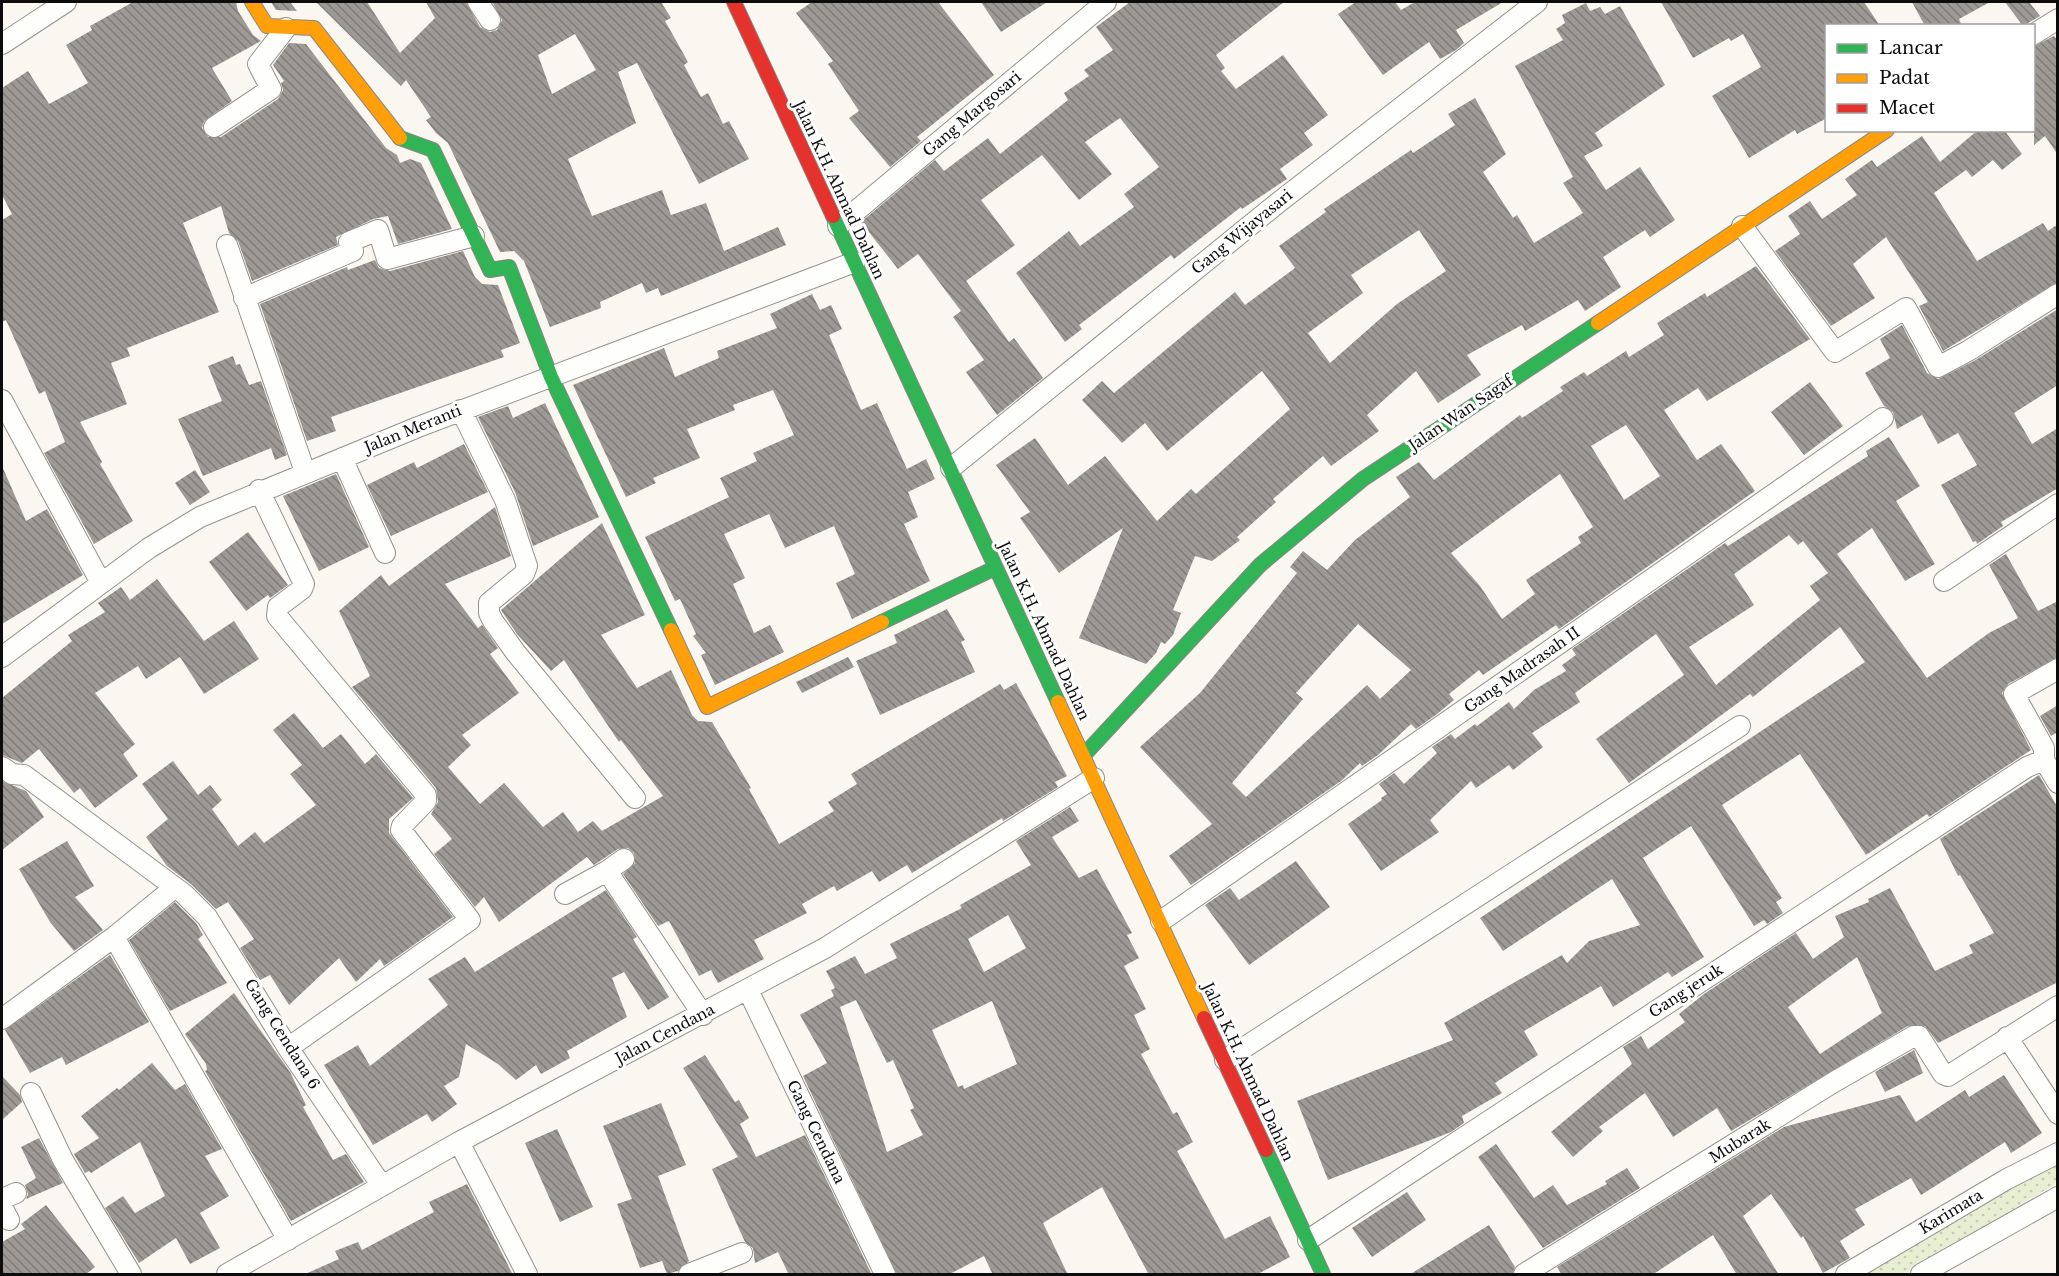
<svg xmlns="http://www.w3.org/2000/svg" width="2059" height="1276" font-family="'Libre Baskerville',serif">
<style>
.park{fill:url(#park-dots)}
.building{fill:url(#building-back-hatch);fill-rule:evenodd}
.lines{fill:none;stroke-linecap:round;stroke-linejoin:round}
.street-casing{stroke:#93928f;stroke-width:22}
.fast-casing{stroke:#8a8885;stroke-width:16}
.slow-casing{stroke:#8a8885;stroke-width:16}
.jam-casing{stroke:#8a8885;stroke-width:16}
.street{stroke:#fefefd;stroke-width:20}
.fast{stroke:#30b455;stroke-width:14}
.slow{stroke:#ff9f0a;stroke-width:14}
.jam{stroke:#e5322d;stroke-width:14}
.labels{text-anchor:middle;stroke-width:6;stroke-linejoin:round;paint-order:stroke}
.street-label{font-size:15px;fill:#0c0c0c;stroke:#fff}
</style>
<defs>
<pattern id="park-dots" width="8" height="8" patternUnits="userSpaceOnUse" patternTransform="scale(1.5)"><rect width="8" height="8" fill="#e7eed1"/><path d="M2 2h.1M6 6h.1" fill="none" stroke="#c5cbb2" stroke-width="1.8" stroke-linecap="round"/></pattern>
<pattern id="building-back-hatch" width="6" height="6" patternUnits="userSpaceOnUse" patternTransform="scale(1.5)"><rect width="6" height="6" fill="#9d9a96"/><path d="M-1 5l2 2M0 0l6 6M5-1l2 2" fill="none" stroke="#7e7c79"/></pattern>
</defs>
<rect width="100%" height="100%" fill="#faf7f0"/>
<path class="park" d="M2044 1164 2057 1167V1178L2054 1185 1904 1274H1861Z"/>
<path class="building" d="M133 2H236L238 11 253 35 261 41 212 68 232 101 204 121 202 128 208 137H221L278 99 283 90 281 83 284 81 273 65 289 43 306 44 386 148 397 155 400 163 410 159 421 163 452 229 398 244 388 216 373 219 336 237 338 245 252 281 238 241 229 233 221 206 183 223 219 312 127 348 130 356 111 363 127 404 80 422 102 462 100 464 133 521 94 544 44 453 65 442 45 391 39 394 6 320 2 322V220L12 214 2 195V88L28 71 49 104 88 83 66 45 92 30 90 26Z
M271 2H290L297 11 276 10Z
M316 2H367L400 53 435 18 426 2H466L480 27 490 32 497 30 502 20 492 2H661L671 18 665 21 688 62 684 65 701 97 708 93 723 124 729 121 749 159 699 184 637 63 618 72 636 123 568 159 592 216 662 190 671 215 706 203 724 251 778 227 786 245 661 296 658 288 646 293 642 283 600 302 601 308 550 327 524 261 514 251 500 252 448 143 436 133 426 120 431 117 406 80 401 86ZM575 34 596 70 552 94 538 55Z
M812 2H938L994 75 917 137 921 141 890 167 849 118 859 111 828 64 833 61 796 13Z
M981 2H1047L1001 32Z
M1130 2H1284L1216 55 1225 68 1221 71 1236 89 1283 55 1328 115 1304 133 1313 145 1280 169 1287 179 1242 209 1241 207 1174 259 1171 255 1079 325 1082 329 1065 342 1016 273 1069 231 1080 246 1134 207 1124 194 1159 167 1120 118 1085 142 1112 174 1079 200 1042 155 981 200 1015 245 966 281 1009 342 1014 338 1043 378 997 415 966 372 984 360 953 317 961 311 918 254 898 269 861 222 935 160 944 171 988 138 1000 154 1068 100 1064 93 1089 76 1084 70 1113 50 1096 27Z
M1356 2H1395L1401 10 1415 2H1503L1456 30 1464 43 1456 50 1440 59 1429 42 1383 75 1338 14Z
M1661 2H1864L1880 26H1827V118L1797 134 1795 130 1749 158 1712 96 1761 67 1743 34 1731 41 1729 38 1693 58Z
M1912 2H1990L1959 19 1962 26H1925Z
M2005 2H2029L2040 16 2023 26Z
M1586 3 1590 11 1600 7 1605 14 1620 6 1665 85 1595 133 1603 146 1584 156 1606 190 1640 167 1675 220 1650 237 1645 230 1603 257 1621 287 1585 311 1578 300 1525 331 1522 325 1467 355 1481 375 1438 403 1416 371 1367 415 1379 431 1331 466 1323 456 1273 499 1276 502 1237 537 1240 540 1212 561 1195 556 1173 610 1181 613 1173 635 1165 644 1161 642 1156 653 1146 664 1079 638 1123 528 1059 573 1020 518 1030 512 996 465 1035 438 1068 485 1105 456 1157 521 1191 489 1196 494 1290 409 1262 371 1167 451 1145 423 1122 443 1082 400 1102 381 1114 393 1235 292 1245 305 1295 268 1279 246 1326 212 1324 209 1411 150 1413 153 1455 125 1448 114 1475 98 1506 154 1483 172 1513 218 1517 215 1534 243 1583 213 1563 183 1573 177 1515 66 1563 40 1556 29 1565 23 1562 15ZM1419 230 1446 271 1397 304 1330 363 1308 333 1363 293 1351 275Z
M2054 36 2058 41V155L2045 136 2034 145V46Z
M1978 130H2004L2022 154 2002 170 1993 160 1972 177 1966 170 1934 193 1977 261 2043 223 2048 231 2058 224V282L1943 351 1919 306 1928 302 1886 237 1853 264 1875 298 1831 326 1775 251 1800 234 1788 216 1810 201 1822 219 1857 195 1845 179 1872 160 1877 167 1922 136 1940 162Z
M463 251 475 277 482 284 498 285 520 343 501 350 504 357 331 417 336 431 307 441 260 304 347 267 348 270 375 260 379 268 390 271Z
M1756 266 1810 339 1707 401 1698 388 1664 410 1697 460 1721 444 1755 491 1559 629 1556 625 1483 675 1479 670 1449 694 1454 700 1437 714 1416 729 1411 724 1378 755 1362 766 1360 763 1341 781 1191 885 1169 856 1212 824 1140 747 1200 693 1297 573 1290 567 1303 551 1327 570 1355 540 1410 497 1396 477 1419 462 1434 480 1520 415 1522 418 1563 391 1560 387 1584 372 1587 376 1626 351 1629 357 1664 335 1657 323 1705 293 1707 297ZM1626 425 1660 476 1624 500 1591 446ZM1560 474 1593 527 1578 537 1581 543 1526 580 1535 594 1502 619 1480 586 1451 553ZM1358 624 1411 670 1380 699 1367 685 1246 797 1232 783 1303 699 1296 693Z
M812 294 820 310 831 305 842 329 829 335 861 410 877 403 907 469 926 459 935 479 908 492 918 517 904 524 930 581 852 619 836 583 855 574 834 526 785 548 769 514 724 534 745 578 733 584 754 633 770 625 784 652 715 685 701 655 706 653 693 636 696 634 680 599 675 601 645 537 729 497 720 478 757 461 753 453 794 435 773 390 733 405 735 410 687 429 700 458 653 478 656 483 626 497 573 385 664 348 675 377 719 358 717 351 777 328 770 314Z
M2058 309V385L2014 413 2032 444 2058 428V488L2001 522 2003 526 1977 544 1976 541 1973 542 1941 485 1977 465 1958 433 1938 444 1922 415 1897 429 1893 412 1884 406 1865 373 1890 358 1880 339 1902 325 1927 373 1938 379 1974 361Z
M233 356 236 365 240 364 249 385 261 381 287 455 275 460 271 448 203 476 178 419 222 401 208 366Z
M1810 382 1843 426 1804 455 1771 412Z
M545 403 599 517 533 546 515 492 478 417 508 406 513 418Z
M1889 437 1920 486 1896 501 1935 564 1905 581 1872 528 1837 554 1927 678 1989 633 2018 618 1989 565 2006 554 2038 611 2058 601V657L2008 684 2002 693 2031 750 1929 817 1927 814 1866 855 1800 754 1722 805 1782 898 1776 902 1783 913 1767 924 1764 920 1754 926 1691 826 1643 858 1704 957 1672 977 1668 972 1613 1007 1601 986 1524 1031 1538 1055 1495 1083 1502 1093 1462 1116 1464 1123 1451 1132 1328 1180 1297 1101 1453 1040 1444 1023 1562 955 1567 963 1589 941 1640 925 1612 879 1503 951 1480 918 1865 662 1840 627 1753 697 1750 694 1629 783 1596 739 1684 675 1656 634 1575 693 1580 702 1532 733 1543 747 1513 770 1509 765 1476 788 1471 781 1430 820 1439 832 1381 871 1348 824 1382 800 1381 798 1387 794 1379 784 1394 773 1404 784 1437 753 1432 747 1451 734 1455 739 1475 724 1477 726 1509 702 1514 709 1534 690 1566 671 1562 665 1576 655 1572 649 1725 543 1728 546 1868 456 1866 451ZM1789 535 1798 545 1803 541 1828 573 1810 586 1820 600 1716 685 1689 647 1754 605 1734 574Z
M464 444 488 492 391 536 367 485 414 462 417 468Z
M2 466 26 521 47 509 83 575 2 624Z
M195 470 210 492 190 505 175 483Z
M336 474 369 547 319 571 283 496Z
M495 507 511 556 445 584 478 628 482 625 498 648 490 654 519 693 462 735 471 745 448 767 480 804 504 783 543 827 563 812 578 832 593 821 602 831 663 796 621 740 619 742 564 660 551 671 517 634 501 610 602 523 645 615 601 635 637 688 671 670 692 715 698 721 712 722 751 788 749 789 779 844 834 811 828 802 857 784 851 774 1000 684 1004 690 1016 683 1067 776 1055 782 1058 787 1003 821 1002 818 912 873 907 865 879 882 872 871 837 891 834 886 802 904 807 913 754 940 764 959 718 983 711 970 699 976 669 921 658 926 623 874 635 863 634 853 628 848 618 849 594 865 587 857 499 922 484 897 475 907 434 854 452 839 431 814 438 802 436 788 352 687 370 676 339 611 381 575 389 586Z
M248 532 288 585 270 598 268 595 246 611 209 562Z
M157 579 204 641 234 621 259 659 204 694 180 657 146 679 138 666 95 693 135 744 123 754 138 776 95 808 80 788 74 793 39 749 22 763 2 755V698L72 641 68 635 105 612 98 603 121 587 130 600Z
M947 609 965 640 961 642 975 672 880 715 856 661 897 643 894 635Z
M848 657 854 667 802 693 796 682Z
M2058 705V732L2051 736 2040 716Z
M294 713 323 748 341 734 365 764 376 754 413 798 389 819V833L453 917 384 966 380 959 356 982 339 958 289 1005 270 975 260 980 240 948 254 939 228 902 216 909 191 884 167 866 146 837 168 819 142 784 173 761 198 795 210 785 222 800 212 809 238 846 255 832 264 843 316 805 290 774 302 765 273 730Z
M2039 775 2058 808V982L1938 1043 1925 1026H1908L1731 1131 1717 1108 1673 1137 1645 1093 1599 1127 1603 1131 1573 1157 1551 1132 1632 1064 1623 1047 1641 1036 1648 1049 1685 1022 1679 1014 1704 994 1796 933 1813 959 1844 937 1835 916 1869 902 1868 899 1890 888 1935 971 1973 953 1969 945 1994 933 1960 875 1958 876 1940 839ZM1857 957 1882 1013 1820 1054 1788 1007Z
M2 781 26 791 44 817 2 850Z
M1070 807 1079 821 1052 837 1079 878 1097 869 1132 933 1127 935 1139 958 1124 966 1146 1009 1134 1015 1150 1049 1141 1054 1173 1114 1177 1112 1193 1142 1177 1151 1225 1239 1270 1216 1290 1257 1256 1275H1149L1102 1187 1043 1223 1068 1275H993L984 1256 948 1275H897L803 1076 827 1063 800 1015 834 996 831 990 835 988 826 971 855 956 865 974 897 958 890 944 962 908 960 905 1031 865 1016 841ZM1008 915 1026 948 984 972 968 939ZM856 1000 887 1063 893 1060 914 1108 910 1110 923 1135 887 1152 840 1007ZM992 1001 1017 1064 964 1089 963 1085 958 1087 932 1030Z
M67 841 94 886 75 897 103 930 74 951 50 922 19 869Z
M1296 861 1330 907 1249 965 1205 905 1230 888 1239 900Z
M606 890 637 937 633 939 669 997 648 1010 624 972 612 978 627 1017 567 1051 570 1058 541 1074 536 1065 516 1080 498 1064 466 1044 459 1077 444 1086 457 1104 432 1122 427 1114 373 1145 324 1065 358 1045 370 1066 448 1005 428 979 465 957 475 972Z
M175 902 196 923 203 935 198 939 227 983 170 1011 129 940Z
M110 955 149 1022 66 1065 62 1057 30 1073 5 1030Z
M234 993 290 1072 306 1105 303 1107 333 1160 346 1154 364 1182 291 1221 205 1071 207 1070 206 1064 185 1034Z
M1914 1050 1923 1073 1885 1092 1875 1072Z
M705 1055 735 1102 739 1100 749 1118 740 1124 756 1157 805 1135 872 1275H789L778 1252 755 1263 753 1248 745 1242 712 1169 738 1157 683 1068Z
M152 1063 175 1090 185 1084 222 1149 205 1156 229 1196 200 1213 220 1248 190 1264 176 1238 139 1263 105 1208 123 1196 135 1213 165 1196 140 1142 91 1173 89 1171 85 1173 74 1154 99 1138 81 1116 117 1088 119 1090Z
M2004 1075 2042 1133 2011 1153 2005 1142 1921 1195 1911 1178 1855 1209 1865 1225 1840 1241 1850 1258 1823 1273 1803 1236 1801 1238 1771 1194 1743 1216 1779 1275H1737L1713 1235 1652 1275H1562L1557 1267 1784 1127 1900 1095 1916 1122 1965 1090 1969 1097Z
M2 1076 20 1095 22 1102 2 1120Z
M661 1103 686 1165 658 1176 689 1261 678 1271 667 1274 662 1261 640 1268 617 1204 632 1199 603 1126Z
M557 1129 593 1207 560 1222 525 1143Z
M39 1138 63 1183 26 1199 28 1194 25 1185 36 1178 21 1147Z
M1496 1144 1534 1198 1553 1185 1567 1205 1607 1184 1605 1181 1627 1168 1640 1188 1543 1248 1478 1157Z
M467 1184 513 1275H303L339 1259 335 1251 358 1242 362 1250 434 1212 429 1202Z
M1407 1192 1426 1220 1372 1257 1352 1228Z
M46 1205 95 1267 85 1275H2V1242L25 1229 21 1224Z
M1489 1225 1515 1267 1512 1275H1409Z"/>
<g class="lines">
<g class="street-casing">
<path id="street" d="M478 2 490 20
M2034 34 2058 19
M2 44 66 2
M214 127 271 89 258 64 286 28
M838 226 1106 2
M1742 226 1835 352 1906 308 1938 367 1968 351 2058 294
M227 245 305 472
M244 298 353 251 349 242 378 230 387 259 474 236
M2 400 101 583
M461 410 505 500 527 566 524 574 489 603V613L493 621 516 653 635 798
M342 458 385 553
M951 468 1279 202 1537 2
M259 490 304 584 302 589 278 607 277 616 426 795V801L402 826 401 830 470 920 288 1048
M1944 581 2058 504
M2 657 149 548 200 517 418 427 855 262
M2044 760V748L2014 694 2058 669
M2044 760 2058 783
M2 767 12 774 24 775 184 894 207 917 288 1048 382 1186
M624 859 607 871 703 1015
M565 894 607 871
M1161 921 1883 418
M114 937 288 1240
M748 990 885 1274
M2 1019 114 937 174 888
M2007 1037 2058 1114
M1225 1060 1740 726
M31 1093 63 1160 131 1274
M459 1142 527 1274
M2 1199 16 1193
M2 1207 9 1220
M1308 1240 2027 767 2044 760
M227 1274 459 1142 825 948 1094 778
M689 1274 742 1253
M1524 1274 1834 1082 1914 1036H1919L1943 1074 1948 1076 2058 1006
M1846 1274 2007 1179 2058 1153
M1921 1274 2058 1197"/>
</g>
<g class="fast-casing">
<path id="fast" d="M400 138 433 150 490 270 509 267 551 377 671 630
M833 216 1058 702
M882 622 995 568
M1084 755 1260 565 1363 479 1598 323
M1266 1150 1323 1274"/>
</g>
<g class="slow-casing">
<path id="slow" d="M252 2 267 26 314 28 400 138
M1598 323 1887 130
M671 630 707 707 882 622
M1058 702 1204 1018"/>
</g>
<g class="jam-casing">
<path id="jam" d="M734 2 833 216
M1204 1018 1266 1150"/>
</g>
<use href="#street" class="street"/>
<use href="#fast" class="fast"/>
<use href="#slow" class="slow"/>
<use href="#jam" class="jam"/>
</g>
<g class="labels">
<g class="street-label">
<text transform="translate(972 114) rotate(-40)" y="5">Gang Margosari</text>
<text transform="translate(839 190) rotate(65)" y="5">Jalan K.H. Ahmad Dahlan</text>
<text transform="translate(1242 232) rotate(-39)" y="5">Gang Wijayasari</text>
<text transform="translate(1461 413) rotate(-34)" y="5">Jalan Wan Sagaf</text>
<text transform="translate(413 429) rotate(-22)" y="5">Jalan Meranti</text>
<text transform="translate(1044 631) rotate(65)" y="5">Jalan K.H. Ahmad Dahlan</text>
<text transform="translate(1522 670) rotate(-35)" y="5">Gang Madrasah II</text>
<text transform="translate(1686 991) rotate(-33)" y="5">Gang jeruk</text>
<text transform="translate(282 1034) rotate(58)" y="5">Gang Cendana 6</text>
<text transform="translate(665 1034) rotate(-28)" y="5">Jalan Cendana</text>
<text transform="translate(1248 1072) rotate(65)" y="5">Jalan K.H. Ahmad Dahlan</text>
<text transform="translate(816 1132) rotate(64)" y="5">Gang Cendana</text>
<text transform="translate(1740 1141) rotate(-32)" y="5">Mubarak</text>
<text transform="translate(1951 1212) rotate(-31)" y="5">Karimata</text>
</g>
</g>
<rect width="2059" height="1276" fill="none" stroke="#0c0c0c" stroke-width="6"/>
<rect x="1825" y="24" width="210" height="108" fill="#ffffff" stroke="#9e9e9e" stroke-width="1.5"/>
<rect x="1837" y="44" width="30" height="9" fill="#30b455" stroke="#9e9e9e" stroke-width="1.5"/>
<text x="1879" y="54" font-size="18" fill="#0c0c0c">Lancar</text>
<rect x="1837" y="74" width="30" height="9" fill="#ff9f0a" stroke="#9e9e9e" stroke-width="1.5"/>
<text x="1879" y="84" font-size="18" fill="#0c0c0c">Padat</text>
<rect x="1837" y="104" width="30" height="9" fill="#e5322d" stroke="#9e9e9e" stroke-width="1.5"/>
<text x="1879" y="114" font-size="18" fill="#0c0c0c">Macet</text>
</svg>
